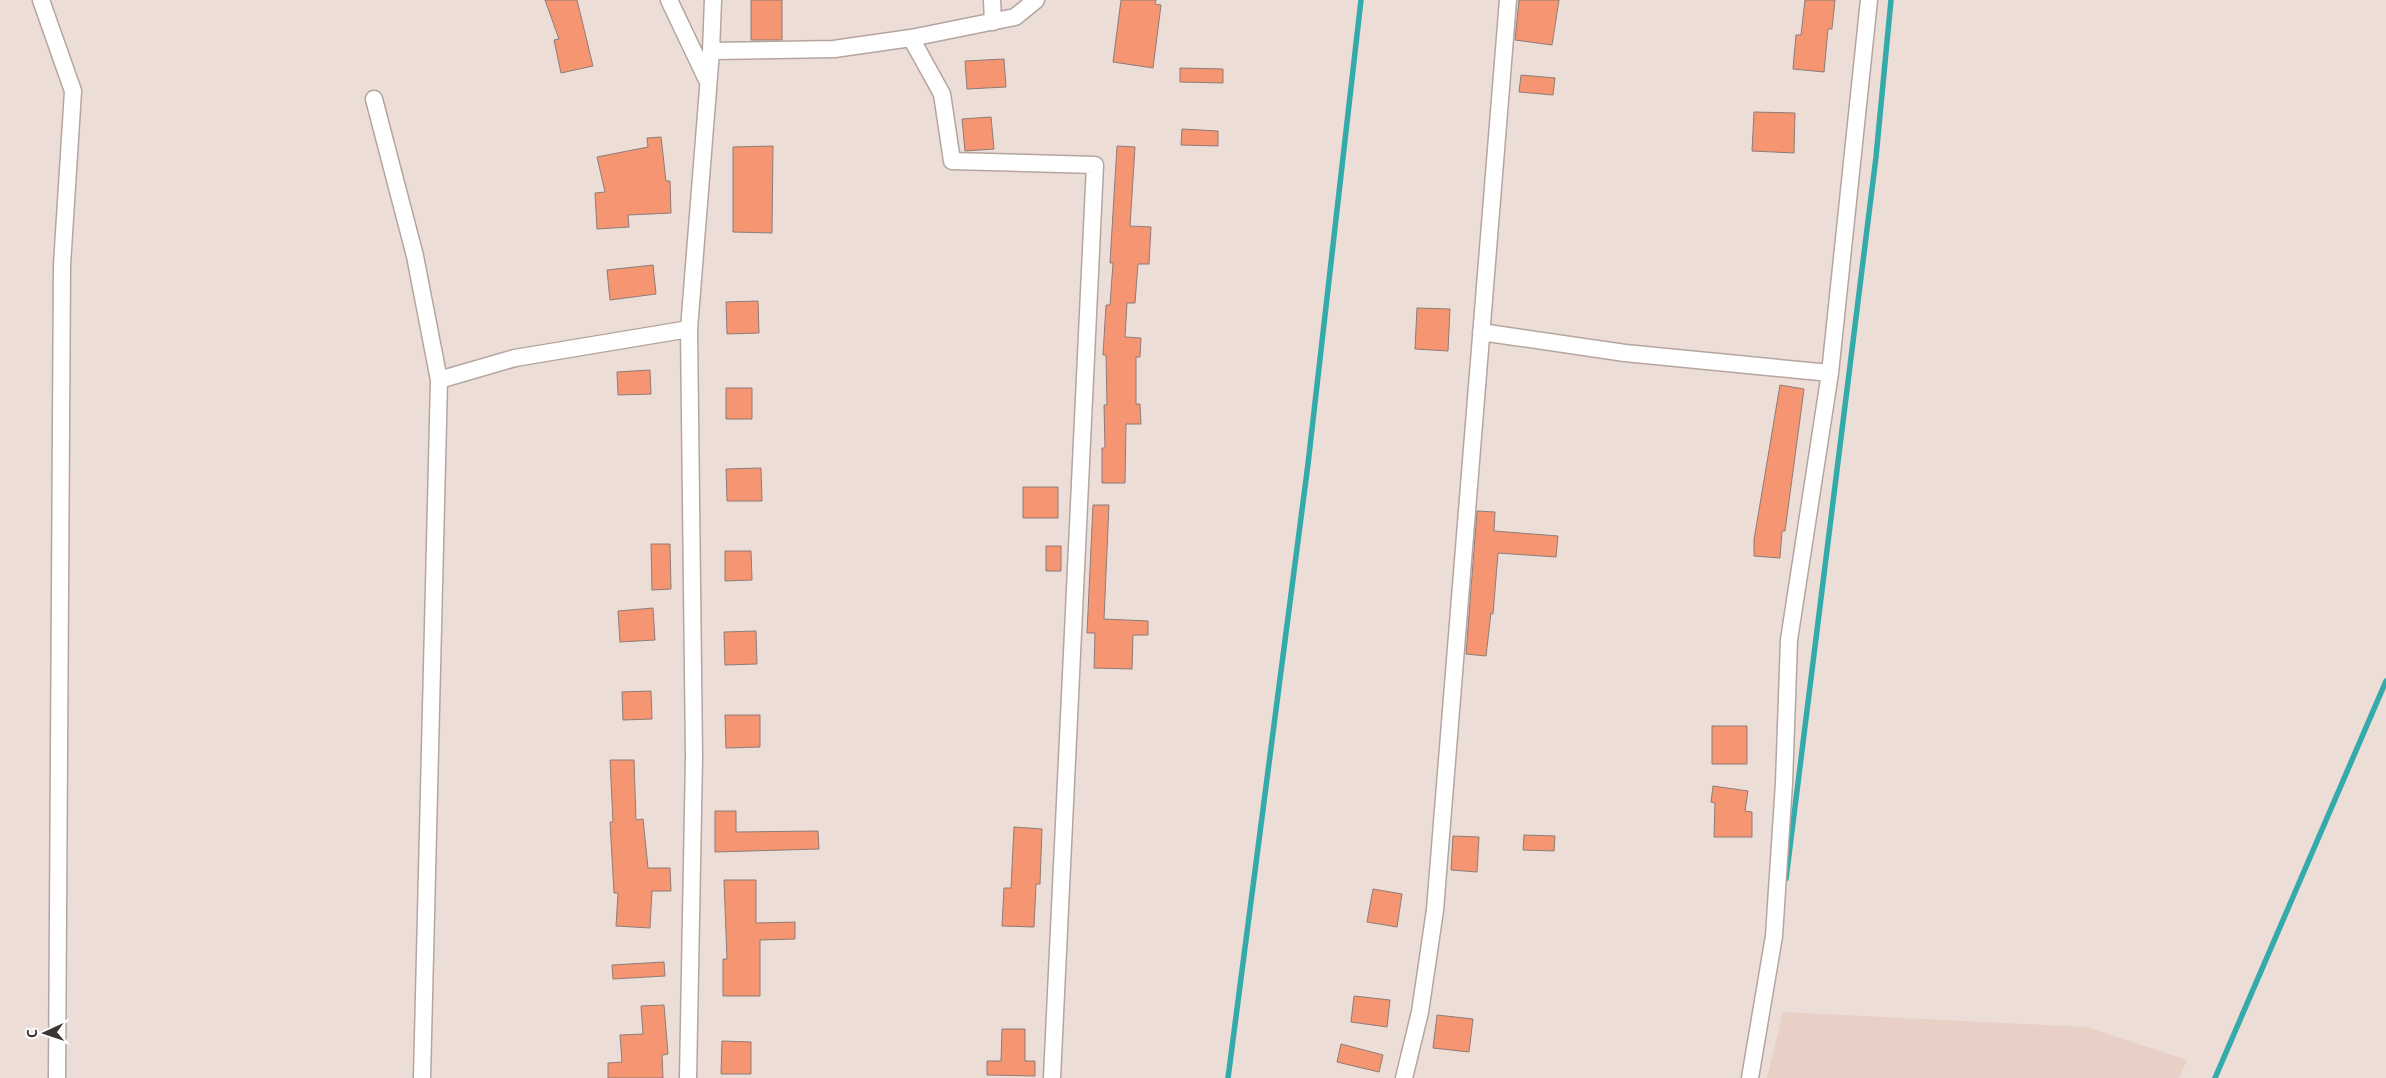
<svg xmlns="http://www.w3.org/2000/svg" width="2386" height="1078" font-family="'Open Sans',sans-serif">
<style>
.built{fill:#e8d0c7}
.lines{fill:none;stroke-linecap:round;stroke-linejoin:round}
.stream{stroke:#35aaaa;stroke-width:5.5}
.building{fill:#f59571;stroke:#8c7d78}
.minor-casing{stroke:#b5a59f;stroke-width:19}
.minor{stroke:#fff;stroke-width:16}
</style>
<rect width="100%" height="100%" fill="#edddd7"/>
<path class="built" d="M1783 1012 2086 1027 2187 1060 2179 1078H1767Z"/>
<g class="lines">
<path class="stream" d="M1786 879 1876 157 1891 0
M1228 1078 1308 464 1361 0
M2215 1078 2386 681"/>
</g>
<path class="building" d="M545 0H577L593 66 561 73 554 40 559 39Z
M751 0H782V40H751Z
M1121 0H1156L1155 4 1161 5 1153 68 1113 62Z
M1519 0H1559L1552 45 1515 40Z
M1805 0H1835L1832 29H1828L1824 72 1793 69 1796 35H1801Z
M1004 59 1006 87 967 89 965 61Z
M1180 68 1223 69V83L1180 82Z
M1521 75 1555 78 1553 95 1519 92Z
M1754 112 1795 113 1794 153 1752 151Z
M991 117 994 149 965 151 962 119Z
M1182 129 1218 131V146L1181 145Z
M661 137 666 181H670L671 213 628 215 629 227 597 229 595 193 605 192 597 157 648 147 647 138Z
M773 146 772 233 733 232V147Z
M1117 146 1135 147 1130 226 1151 227 1149 264H1138L1135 303H1127L1125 337 1141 338 1140 357H1136V404H1140L1141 424H1126L1125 483H1102V448H1105L1104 405H1107L1106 355H1103L1106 305H1110L1113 263H1110Z
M653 265 656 294 610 300 607 270Z
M758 301 759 333 727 334 726 302Z
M1417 308 1450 309 1448 351 1415 349Z
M650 370 651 394 618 395 617 372Z
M1780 385 1804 389 1785 531H1782L1780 558 1754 556V540Z
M726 388H752V419H726Z
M761 468 762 501H727L726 469Z
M1023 487H1058V518H1023Z
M1093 505H1109L1104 619 1148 621V635H1133L1132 669 1094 668 1095 633H1087Z
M1477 511 1495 512 1494 531 1558 536 1556 557 1498 553 1493 614 1491 613 1486 656 1466 654Z
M651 544H670L671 589 652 590Z
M1046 546H1061V571H1046Z
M725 551H751L752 580 725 581Z
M653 608 655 640 620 642 618 611Z
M756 631 757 664 725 665 724 632Z
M651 691 652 719 623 720 622 692Z
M725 715H760V747L726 748Z
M1712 726H1747V764H1712Z
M610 760H634L636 820 643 819 648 868H670L671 891H652L650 928 616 926 618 893H614L610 822H613Z
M1713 786 1748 791 1745 811 1752 812V837H1714L1715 803 1711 802Z
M715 811H736V832L818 831 819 849 715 852Z
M1014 827 1042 829 1040 884H1036L1034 927 1002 926 1004 888H1011Z
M1524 835 1555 836 1554 851 1523 850Z
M1453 836 1479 837 1477 872 1451 870Z
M724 880H756V923L795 922V939L760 940V996H723V959H727Z
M1373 889 1402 894 1397 927 1367 922Z
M664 962 665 976 613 979 612 965Z
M1354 996 1390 1000 1387 1027 1351 1022Z
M664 1005 668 1054 662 1055 663 1078H608V1063L622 1062 620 1035 643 1034 641 1006Z
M1437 1015 1473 1019 1469 1052 1433 1048Z
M1002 1029H1025V1061H1035V1076L987 1075V1061H1001Z
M722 1041 751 1042V1074H721Z
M1341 1044 1383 1055 1379 1072 1337 1062Z"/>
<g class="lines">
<g class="minor-casing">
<path id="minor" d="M41 0 73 91 62 265 57 1078
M669 0 708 82
M992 0 993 22
M911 38 942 94 952 161 1095 165 1052 1078
M711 51 834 49 911 38 1015 17 1036 0
M374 99 415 256 439 380 422 1078
M1481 332 1625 353 1830 373
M439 380 515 358 689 329
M688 1078 694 757 689 329 711 51 713 0
M1404 1078 1420 1012 1435 910 1508 0
M1750 1078 1774 936 1784 783 1789 640 1830 373 1869 0"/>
</g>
<use href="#minor" class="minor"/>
</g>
<g transform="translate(45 1033) rotate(267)" stroke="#ffffff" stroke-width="4" paint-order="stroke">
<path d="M0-4L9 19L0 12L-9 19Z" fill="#3b3533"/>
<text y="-8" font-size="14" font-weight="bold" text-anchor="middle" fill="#3b3533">С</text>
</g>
</svg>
